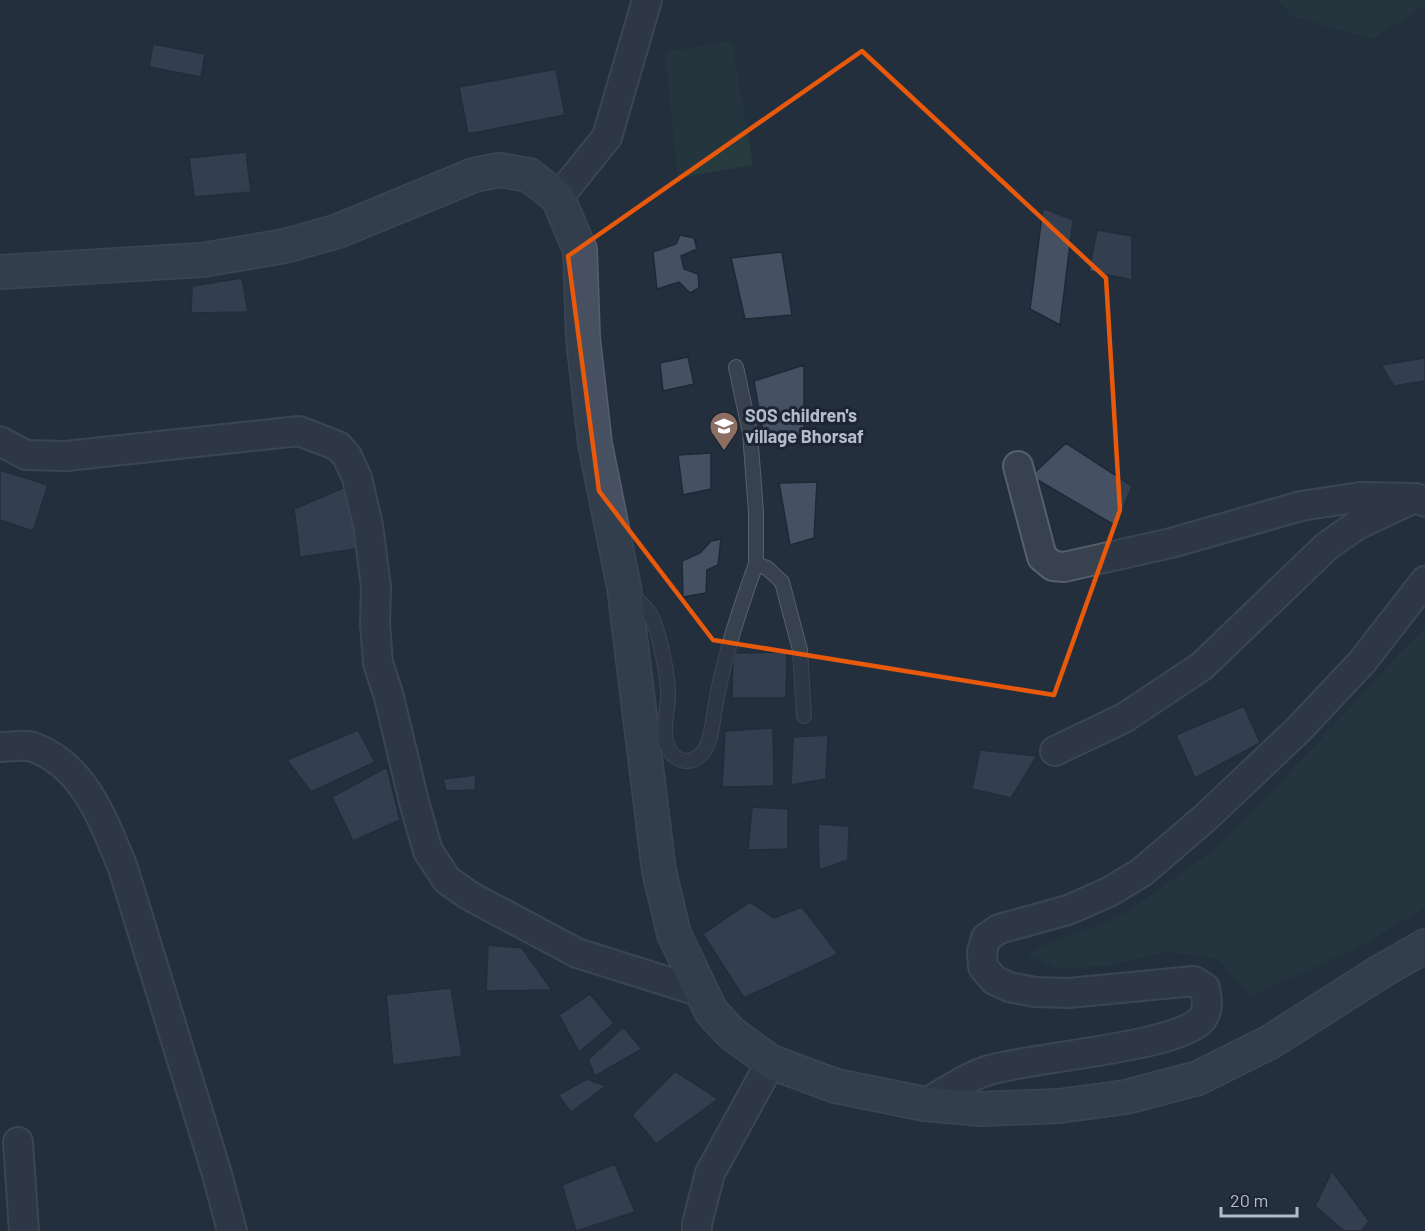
<svg xmlns="http://www.w3.org/2000/svg" width="1425" height="1231" font-family="Barlow,sans-serif">
<style>
.green{fill:#263c3f}
.building{fill:#455162;stroke:#1f2835;stroke-width:1.5}
.lines{fill:none;stroke-linecap:round;stroke-linejoin:round}
.lane-casing{stroke:#565f6c;stroke-width:16}
.street-casing{stroke:#565f6c;stroke-width:32}
.secondary-casing{stroke:#565f6c;stroke-width:36}
.lane{stroke:#38414e;stroke-width:14}
.street{stroke:#38414e;stroke-width:28}
.secondary{stroke:#465061;stroke-width:33}
.marked{fill:none;stroke:#e8590c;stroke-width:4.5;stroke-linejoin:round}
.labels{text-anchor:middle;stroke-width:6;stroke-linejoin:round;paint-order:stroke}
.poi-label{font-size:18px;font-weight:bold;fill:#b4bcc9;stroke:#1d2633;text-anchor:start}
</style>
<rect width="100%" height="100%" fill="#242f3e"/>
<path class="green" d="M1279 0H1425V5L1372 39 1291 16Z
M732 41 753 165 678 178 665 52Z
M1425 629V908L1355 949 1250 996 1218 959 1168 952 1106 966 1058 969 1027 955 1042 947 1125 914 1211 852 1284 779 1416 636Z"/>
<path class="building" d="M153 44 205 54 201 77 149 67Z
M556 69 565 115 468 134 459 87Z
M246 152 251 192 194 197 189 158Z
M1043 208 1073 220 1060 325 1030 309Z
M1097 230 1132 236V280L1089 271Z
M680 235 694 238 697 249 681 256 684 269 698 274 699 288 690 293 679 282 657 289 653 252 676 244Z
M782 252 792 315 745 319 731 258Z
M242 278 248 312 191 313 192 286Z
M688 357 694 384 663 391 660 363Z
M1425 358V381L1394 386 1381 365Z
M804 365V439L765 444 754 381Z
M1066 443 1132 486 1116 526 1031 476Z
M711 453V489L683 495 678 455Z
M0 470 48 485 33 531 0 520Z
M817 482 814 538 790 545 779 483Z
M345 487 363 548 300 557 294 509Z
M721 539 718 565 707 570 706 593 683 597 682 561 700 553 711 541Z
M787 652 786 698H732L733 653Z
M1244 706 1260 743 1195 778 1176 735Z
M773 728 774 786 722 787 725 731Z
M358 730 375 762 311 792 287 760Z
M828 735 826 779 791 785 793 737Z
M980 750 1008 753 1037 756 1011 798 972 789Z
M387 767 400 820 353 841 332 797Z
M476 775 475 790 446 791 443 779Z
M752 807 788 809V849L748 850Z
M818 824 849 826 848 860 819 870Z
M750 902 774 918 802 907 838 954 744 998 703 934Z
M488 945 522 948 552 990 486 991Z
M451 988 462 1056 393 1065 386 995Z
M590 994 614 1023 579 1052 559 1015Z
M623 1027 642 1049 595 1076 588 1060Z
M675 1071 718 1099 656 1144 632 1115Z
M587 1079 606 1086 571 1112 558 1095Z
M615 1164 635 1212 576 1231 562 1185Z
M1332 1171 1369 1221 1362 1231H1344L1315 1206Z"/>
<g class="lines">
<g class="lane-casing">
<path id="lane" d="M736 367 750 433 756 512V564
M632 595C637 600 643 605 648 611 659 626 669 680 668 699 667 715 661 735 669 749 675 761 689 765 699 756 710 748 712 728 714 714 722 662 738 614 756 564L767 568 782 582 800 650 804 716"/>
</g>
<g class="street-casing">
<path id="street" d="M558 198 607 137 647 0
M0 441 26 455 66 456 299 431 338 446 347 456 357 478 368 525 376 587 375 624 378 663 389 697 414 802 428 851 447 880 470 896 577 953 701 992
M1018 466 1042 557 1053 566 1064 567 1171 543 1301 506 1360 497 1416 498 1425 502
M0 747C10 747 24 744 33 747 85 766 104 822 123 868L217 1174 232 1231
M1055 751 1124 718 1202 666 1327 546 1357 525 1410 500
M925 1104C944 1093 965 1078 986 1071 1029 1057 1177 1048 1202 1019 1209 1009 1207 999 1205 988L1194 981 1069 993 1035 992 1009 987 994 980 983 967 982 952 986 938 999 929 1068 910 1109 892 1142 872 1205 818 1298 730 1362 662 1425 581
M18 1142 24 1231
M697 1231V1224L710 1173 771 1062"/>
</g>
<g class="secondary-casing">
<path id="secondary" d="M0 272 202 260 285 246 338 231 474 175 499 170 529 175 558 198 580 250 583 338 595 444 624 587 659 871 674 934 711 1011 731 1033 771 1062 836 1086 925 1104 981 1109 1059 1106 1126 1097 1198 1078 1270 1042 1380 972 1425 946"/>
</g>
<use href="#lane" class="lane"/>
<use href="#street" class="street"/>
<use href="#secondary" class="secondary"/>
</g>
<path d="M0 0H1425V1231H0ZM862 51 1106 278 1120 510 1054 695 713 640 599 491 568 256Z" fill="#242f3e" fill-opacity=".55" fill-rule="evenodd"/>
<path class="marked" d="M862 51 1106 278 1120 510 1054 695 713 640 599 491 568 256Z"/>
<defs>
<g id="school-pin" transform="scale(1.5)"><path d="M0 17L-7.5 6A9.5 9.5 0 1 1 7.5 6Z" fill="#8d6e63" stroke="#1d2633"/><path d="M0-5L7-2L0 1L-7-2ZM-4 1L0 2.5L4 1V4Q0 6-4 4Z" fill="#fff"/></g>
</defs>
<g fill-rule="evenodd">
<use href="#school-pin" x="724" y="426"/>
</g>
<g class="labels">
<g class="poi-label">
<text x="745" y="422">SOS children's<tspan x="745" dy="21">village Bhorsaf</tspan></text>
</g>
</g>
<path d="M1221 1207v9h76v-9" fill="none" stroke="#b4bcc9" stroke-width="3"/>
<text x="1230" y="1207" font-size="18" fill="#b4bcc9" stroke="#1d2633" stroke-width="4.5" paint-order="stroke">20 m</text>
</svg>
